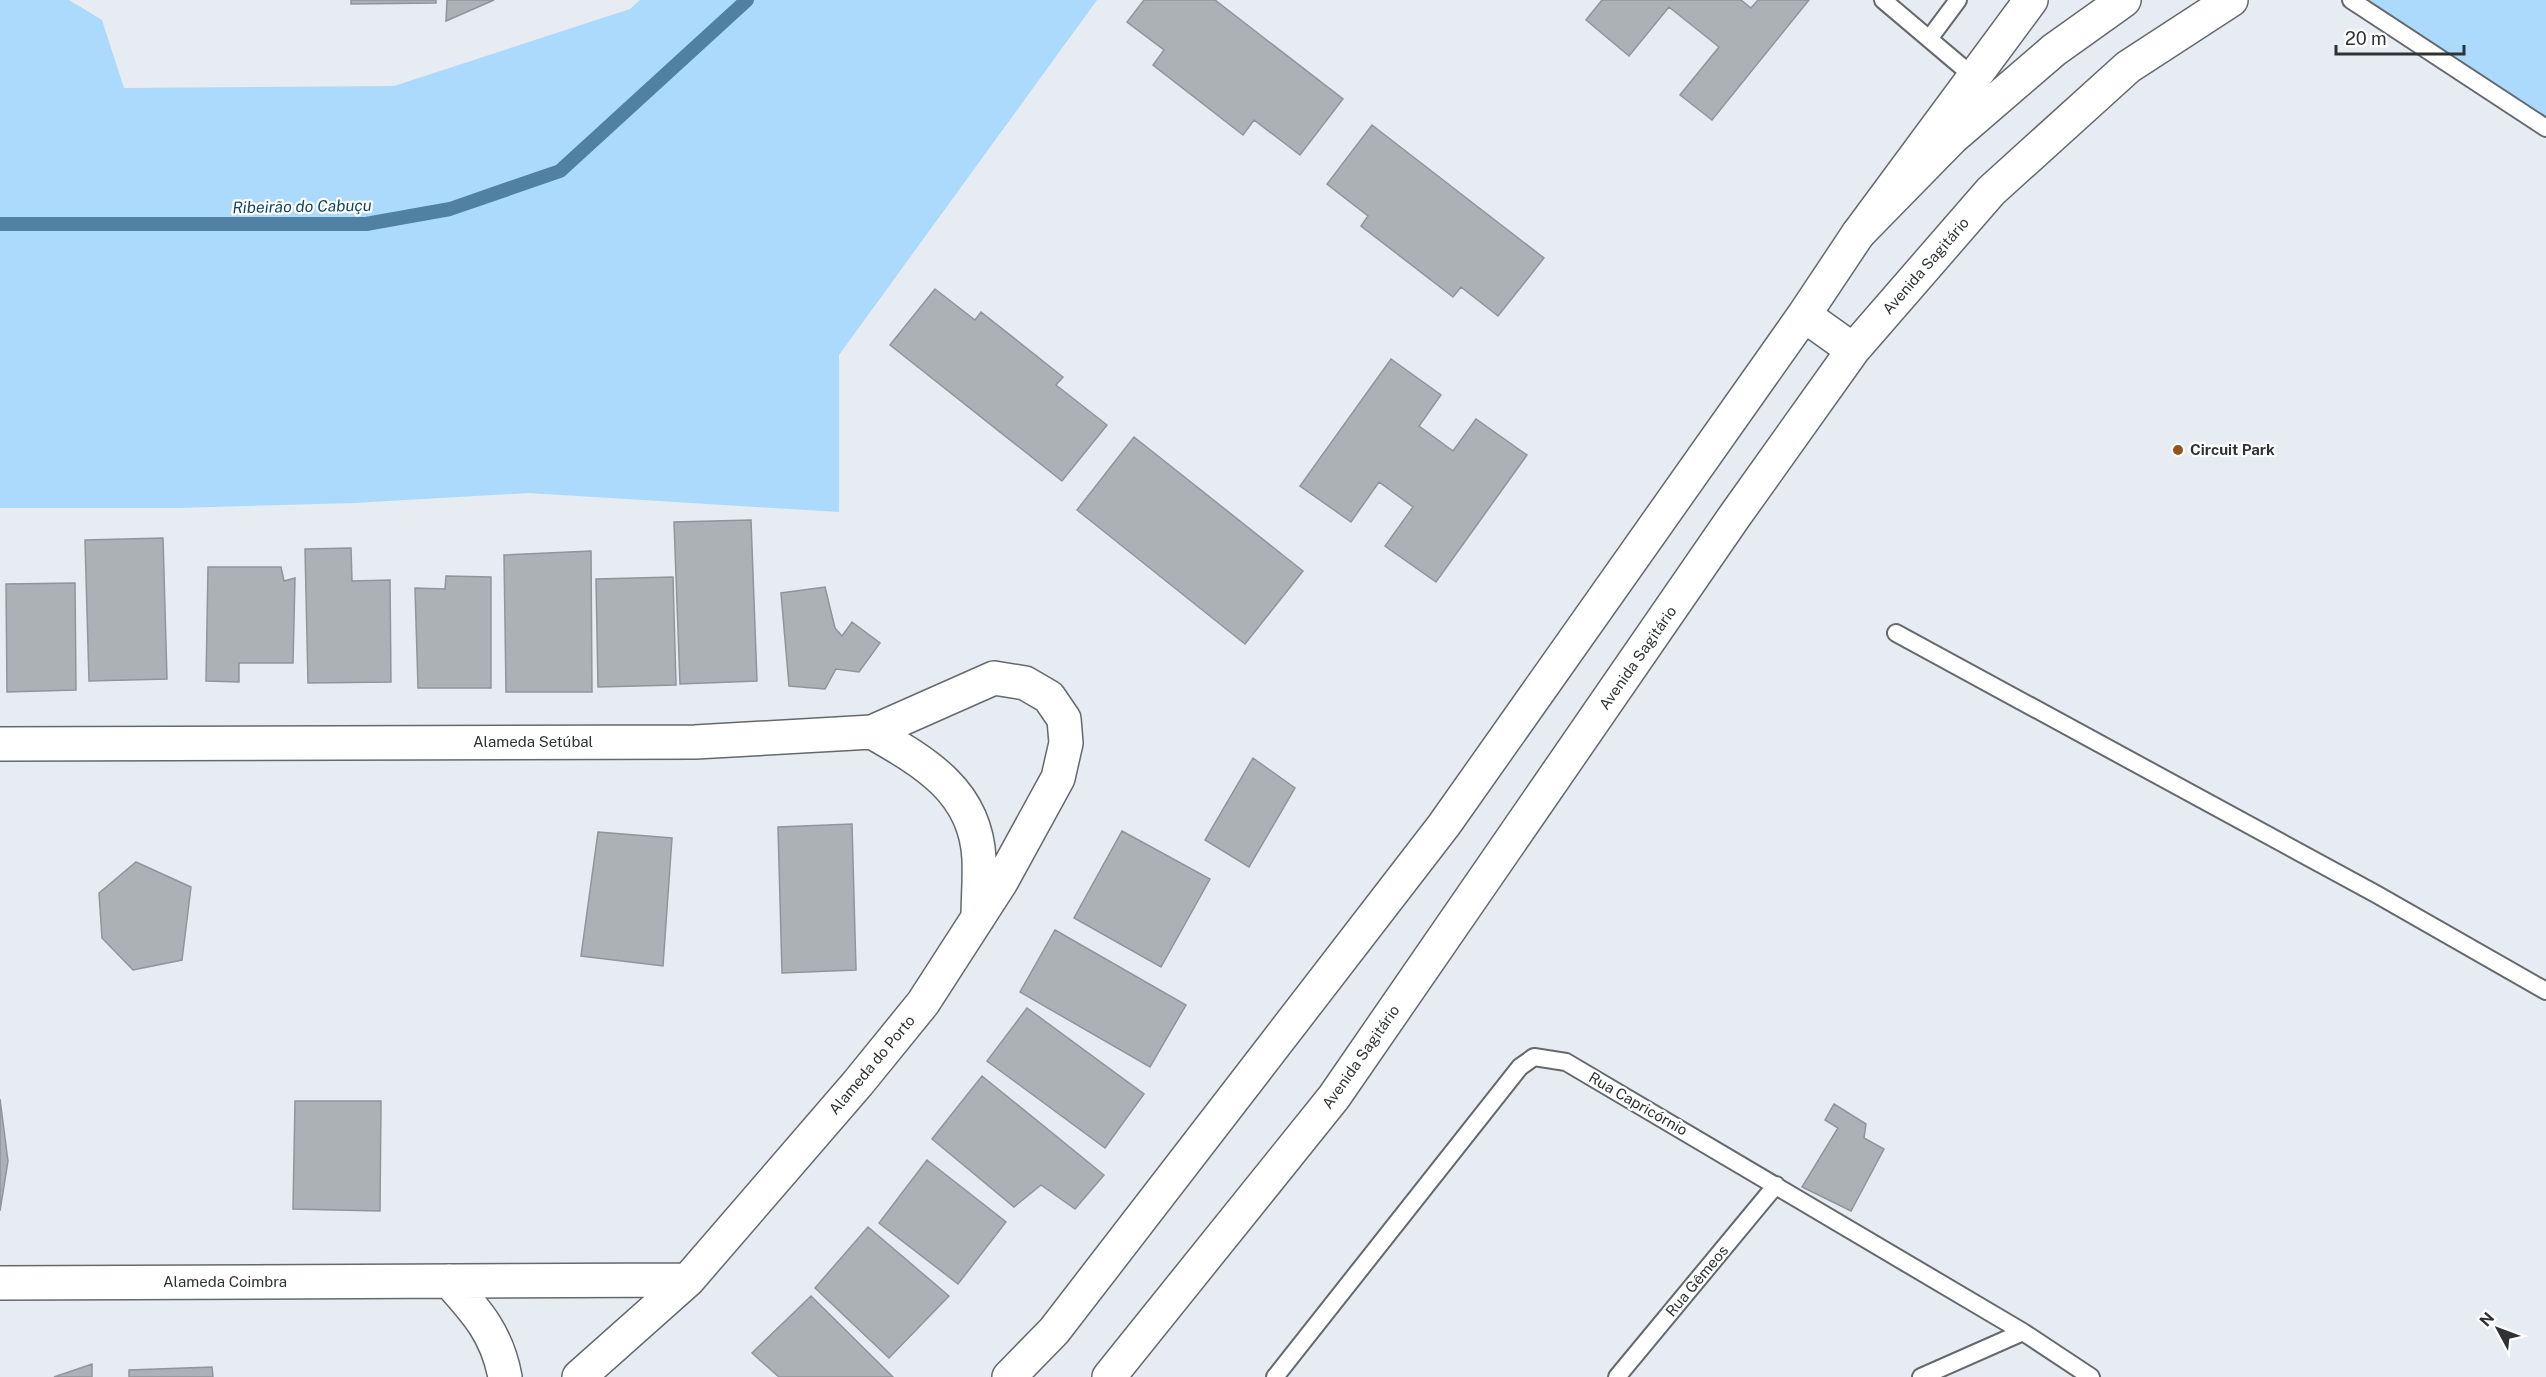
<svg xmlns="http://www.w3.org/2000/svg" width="2546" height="1377" font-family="'Public Sans',sans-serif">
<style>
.green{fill:#abdafd}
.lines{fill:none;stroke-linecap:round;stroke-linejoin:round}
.stream{stroke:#5080a2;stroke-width:14}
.building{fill:#acb1b6;stroke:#90959a;stroke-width:1.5}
.service-casing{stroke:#64696d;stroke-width:20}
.minor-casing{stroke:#64696d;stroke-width:36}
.tertiary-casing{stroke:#64696d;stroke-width:36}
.secondary-casing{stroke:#64696d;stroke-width:36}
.service{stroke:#fff;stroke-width:16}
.minor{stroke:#fff;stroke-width:33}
.tertiary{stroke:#fff;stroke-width:33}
.secondary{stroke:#fff;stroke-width:33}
.poi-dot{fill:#915516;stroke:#fff;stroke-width:2}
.labels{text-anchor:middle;stroke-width:4.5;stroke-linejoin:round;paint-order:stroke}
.street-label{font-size:15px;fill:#2f3233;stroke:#fff}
.poi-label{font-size:15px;font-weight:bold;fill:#2f3233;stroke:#fff;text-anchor:start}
.water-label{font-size:16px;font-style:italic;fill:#104666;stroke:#fff}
</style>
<rect width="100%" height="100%" fill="#e6ecf1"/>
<path class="green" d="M0 0H69L102 20 124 88 394 86 630 9 640 0H1097L839 355V512L529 493 354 503 179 508H0Z
M2351 0H2546V127Z"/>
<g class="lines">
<path class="stream" d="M0 224H366L450 209 560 171 747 0"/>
</g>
<path class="building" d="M351 0H436V3L351 4Z
M447 0H494L446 21Z
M1144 0H1215L1343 99 1300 155 1254 120 1243 135 1153 65 1164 50 1127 22Z
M1602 0H1741L1751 8 1758 0H1809L1712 120 1680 95 1719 47 1669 7 1629 56 1586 20Z
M1372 125 1544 258 1498 316 1461 287 1453 297 1361 226 1368 216 1327 184Z
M935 289 975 320 981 312 1063 377 1056 385 1107 425 1062 481 890 345Z
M1391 359 1441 395 1419 426 1453 451 1476 419 1527 455 1436 582 1385 546 1413 507 1379 482 1351 522 1300 486Z
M1134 437 1303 571 1245 644 1077 510Z
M751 520 757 681 680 684 674 522Z
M163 538 167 679 89 681 85 540Z
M351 548 352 581 390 580 391 682 308 683 305 549Z
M591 551 592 692H506L504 555Z
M208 567H281L284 581 295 578 293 663H239V682L206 681Z
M446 576 491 577V688H418L415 588 445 589Z
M673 577 676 685 598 687 596 579Z
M75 583 76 690 7 692 6 584Z
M825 587 835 628 842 636 852 622 880 643 859 672 836 669 825 689 789 686 781 593Z
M1253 758 1295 788 1249 867 1205 840Z
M852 824 856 970 782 973 778 827Z
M1122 831 1210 879 1161 967 1074 918Z
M598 832 672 838 663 966 581 956Z
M136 862 191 887 182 960 133 970 102 938 99 893Z
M1055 930 1186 1005 1150 1067 1020 992Z
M1027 1008 1144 1094 1105 1148 987 1061Z
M982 1076 1104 1175 1075 1209 1041 1185 1014 1207 932 1139Z
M0 1099 8 1161 0 1211Z
M295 1101H381L380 1211 293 1209Z
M1834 1104 1866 1124 1864 1138 1884 1149 1851 1211 1802 1187 1838 1128 1825 1120Z
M927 1160 1006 1222 958 1284 879 1223Z
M868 1227 949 1296 889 1358 815 1288Z
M811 1296 893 1377H779L752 1353Z
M92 1364V1377H54Z
M212 1367 213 1377H129V1370Z"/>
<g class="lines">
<g class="service-casing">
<path id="service" d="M1883 0 1974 77
M2351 0 2546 128
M1929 39 1958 0
M1896 633 2376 894 2546 991
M1275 1377 1520 1067 1534 1057 1566 1062 2023 1332 2091 1377
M1617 1377 1776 1185
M1921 1377 2023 1332"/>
</g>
<g class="minor-casing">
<path id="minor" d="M872 732C924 762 976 791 979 859 980 878 978 899 978 918
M0 744 695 742 872 732 994 678 1025 683 1049 697 1064 719 1066 743 1058 778 1001 882 923 1003 858 1083 688 1280 579 1377
M449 1281C477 1312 497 1334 505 1377
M0 1283 688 1280"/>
</g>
<g class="tertiary-casing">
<path id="tertiary" d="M1804 315 1853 350
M1009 1377 1054 1331 1444 825 1804 315 1858 234 1953 137 2054 50 2124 0
M1109 1377 1334 1097 1734 517 1853 350 1991 191 2128 67 2231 0"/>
</g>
<g class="secondary-casing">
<path id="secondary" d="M1858 234 2031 0"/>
</g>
<use href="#service" class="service"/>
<use href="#minor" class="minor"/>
<use href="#tertiary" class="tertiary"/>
<use href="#secondary" class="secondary"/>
</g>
<circle class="poi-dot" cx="2178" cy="450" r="6"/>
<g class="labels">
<g class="street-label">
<text transform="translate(1926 266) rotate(-49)" y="5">Avenida Sagitário</text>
<text transform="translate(1638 658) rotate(-55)" y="5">Avenida Sagitário</text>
<text x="533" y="747">Alameda Setúbal</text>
<text transform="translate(1361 1057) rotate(-55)" y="5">Avenida Sagitário</text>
<text transform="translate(872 1065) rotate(-50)" y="5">Alameda do Porto</text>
<text transform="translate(1638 1104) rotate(30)" y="5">Rua Capricórnio</text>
<text transform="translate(1697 1281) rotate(-50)" y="5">Rua Gêmeos</text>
<text x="225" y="1287">Alameda Coimbra</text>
</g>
<g class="poi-label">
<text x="2190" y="455">Circuit Park</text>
</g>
<g class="water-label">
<text transform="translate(302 206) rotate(-1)" y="6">Ribeirão do Cabuçu</text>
</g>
</g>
<g transform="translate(2498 1329) rotate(311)" stroke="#ffffff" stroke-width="4.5" paint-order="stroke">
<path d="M0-4.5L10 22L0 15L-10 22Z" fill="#2f3233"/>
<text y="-9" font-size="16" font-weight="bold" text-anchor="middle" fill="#2f3233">N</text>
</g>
<path d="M2336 45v9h128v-9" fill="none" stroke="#2f3233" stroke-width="3"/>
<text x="2345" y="45" font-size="18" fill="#2f3233" stroke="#ffffff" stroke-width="4.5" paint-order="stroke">20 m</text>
</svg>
